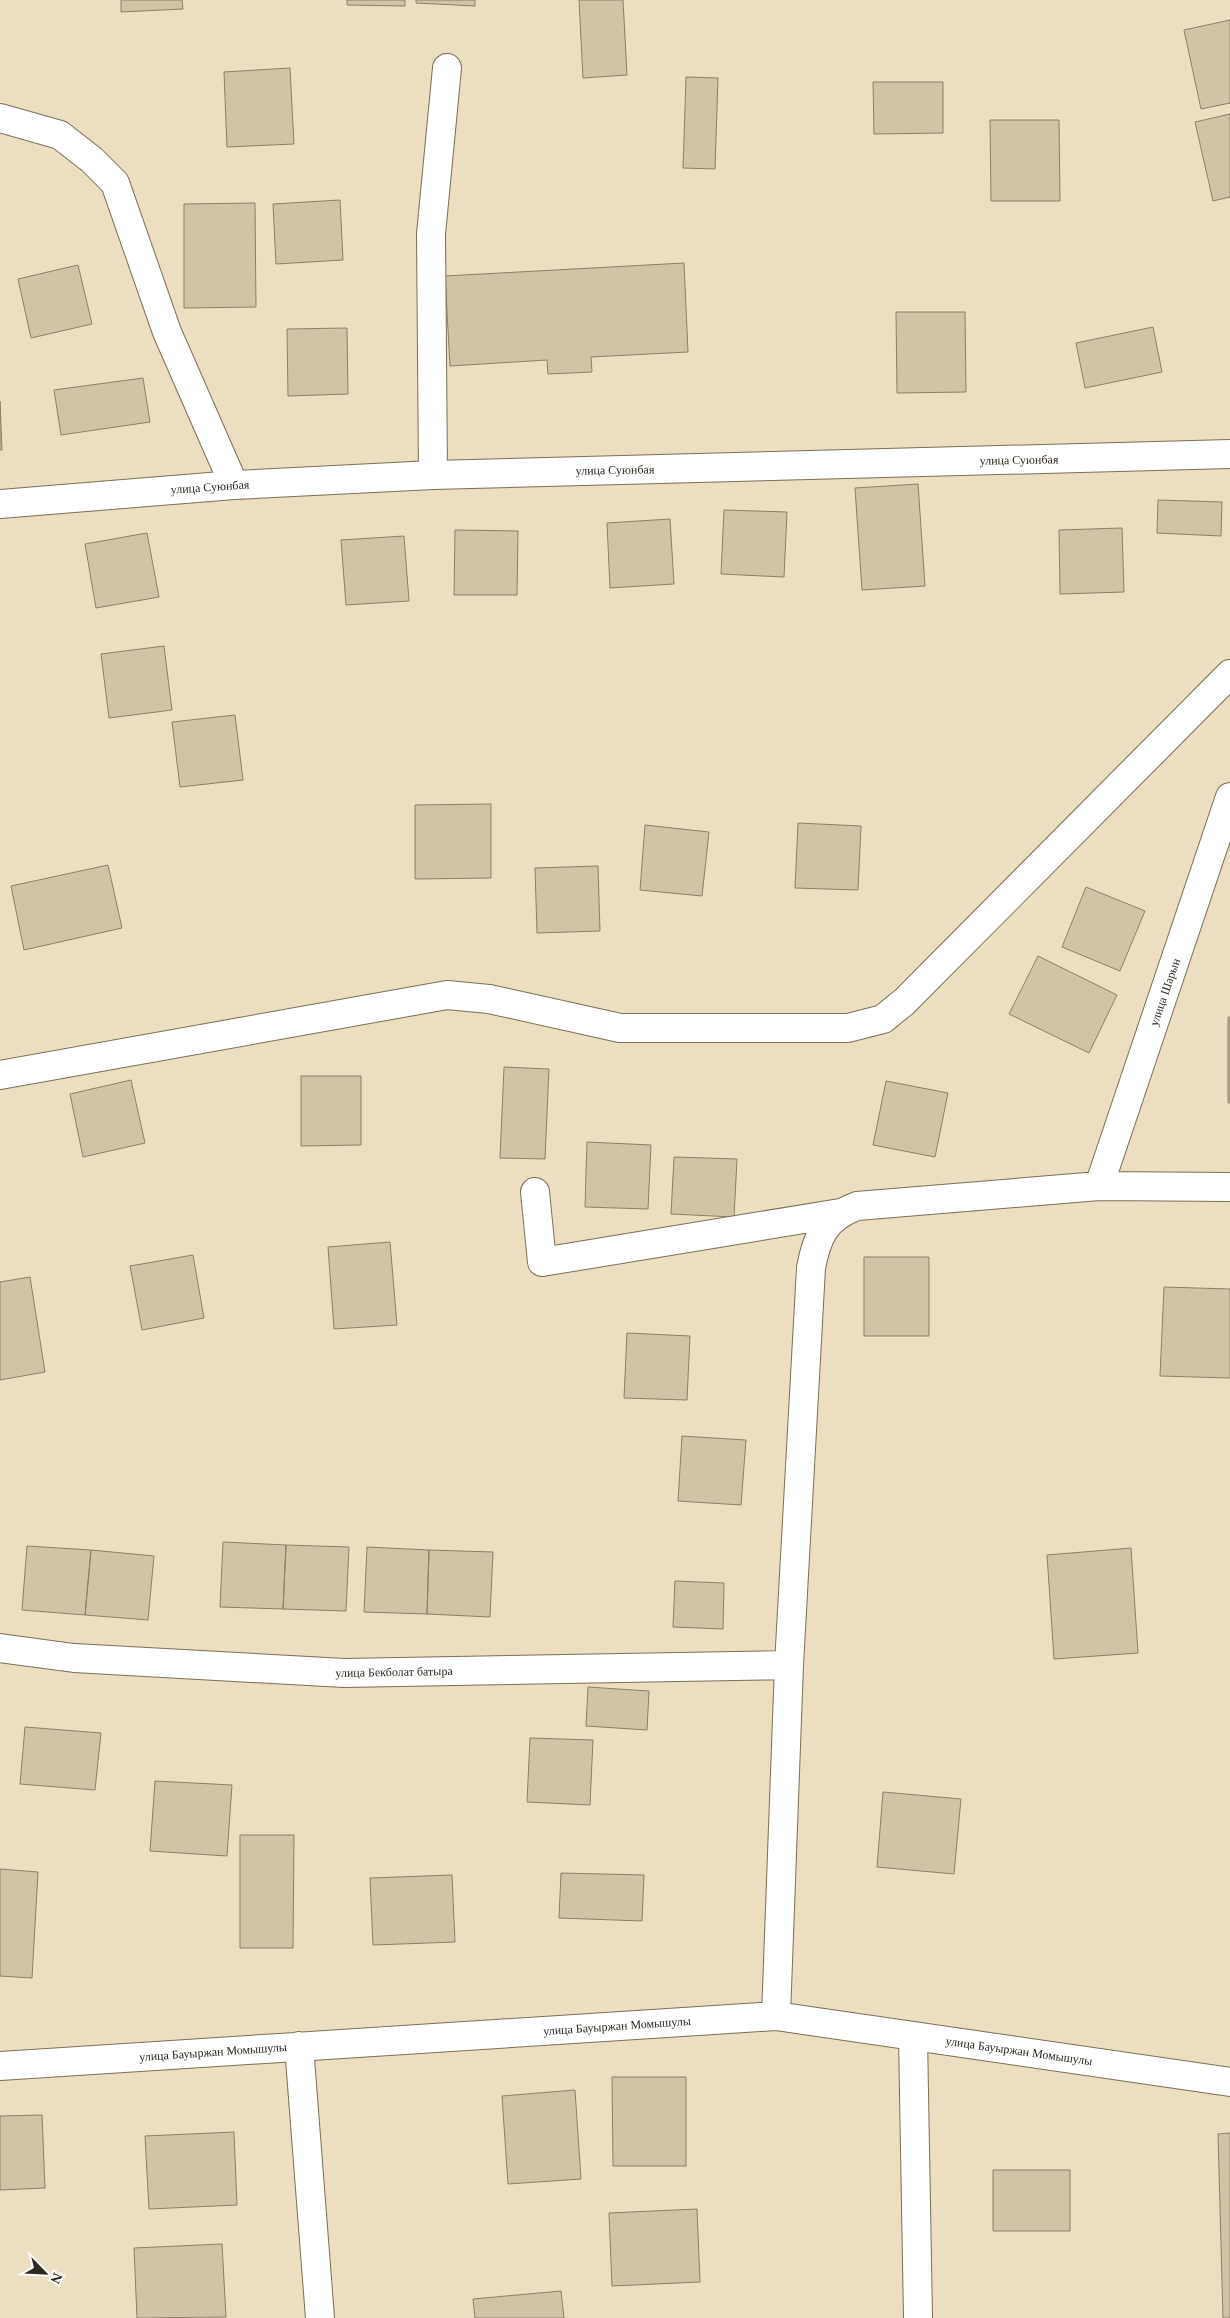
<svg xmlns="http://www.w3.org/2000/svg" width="1230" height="2318" font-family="'Times New Roman',serif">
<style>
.building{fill:#d0c3a6;stroke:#8c7f64}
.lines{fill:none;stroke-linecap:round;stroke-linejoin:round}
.street-casing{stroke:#7b6f54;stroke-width:30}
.secondary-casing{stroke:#7b6f54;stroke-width:30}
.street{stroke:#fff;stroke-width:28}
.secondary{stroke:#fff;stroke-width:28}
.labels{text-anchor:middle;stroke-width:4;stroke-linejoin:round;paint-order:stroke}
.street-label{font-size:12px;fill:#2d281d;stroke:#fff}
</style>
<rect width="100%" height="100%" fill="#ecdec0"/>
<path class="building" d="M121 0H182L183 9 121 12Z
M347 0H405V6L347 5Z
M416 0H475V6L416 3Z
M579 0H623L627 75 583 78Z
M1230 20V103L1201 109 1184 30Z
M290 68 294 144 227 147 224 72Z
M686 77 718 78 715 169 683 168Z
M873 82H943V133L874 134Z
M1230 114V197L1213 201 1195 122Z
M990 120H1059L1060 201H991Z
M340 200 343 260 276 264 273 204Z
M255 203 256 307 184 308V204Z
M684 263 688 352 591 357 592 372 548 374 547 360 450 366 445 276Z
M78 265 92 324 31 338 18 279Z
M896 312H965L966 392 897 393Z
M1153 327 1162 372 1085 388 1076 343Z
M347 328 348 394 288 396 287 329Z
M143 378 150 422 61 435 54 390Z
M0 401 2 450H0Z
M918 484 925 586 862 590 855 488Z
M1158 500 1222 502 1221 536 1157 533Z
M724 510 787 512 784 577 721 574Z
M670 519 674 584 610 588 607 523Z
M1122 528 1124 592 1060 594 1059 530Z
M455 530 518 531 517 595H454Z
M147 533 159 597 96 608 85 544Z
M404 536 409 601 346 605 341 540Z
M164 646 172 710 109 718 101 654Z
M235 715 243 780 180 787 172 722Z
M491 804V878L415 879V805Z
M798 823 861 826 858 890 795 888Z
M645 825 709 832 702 896 640 890Z
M108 865 122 928 24 950 11 886Z
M598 866 600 931 537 933 535 868Z
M1086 887 1145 911 1120 971 1062 947Z
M1038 956 1117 995 1089 1053 1009 1014Z
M1228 1017H1230V1103H1228Z
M504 1067 549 1069 545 1159 500 1158Z
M301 1076H361V1145L301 1146Z
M131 1080 145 1143 83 1157 70 1094Z
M886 1081 948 1093 935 1157 873 1145Z
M587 1142 651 1145 648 1209 585 1207Z
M674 1157 737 1159 734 1217 671 1214Z
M390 1242 397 1325 334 1329 328 1247Z
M193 1255 204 1318 142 1330 130 1266Z
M864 1257H929V1336H864Z
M30 1277 45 1372 0 1380V1282Z
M1164 1287 1230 1289V1378L1160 1376Z
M627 1333 690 1336 687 1400 624 1398Z
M682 1436 746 1440 741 1505 678 1501Z
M223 1542 286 1545 283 1609 220 1607Z
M286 1545 349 1547 346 1611 283 1609Z
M27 1546 91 1550 85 1615 22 1610Z
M367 1547 429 1550 427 1614 364 1612Z
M1131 1548 1138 1653 1054 1659 1047 1555Z
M91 1550 154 1556 148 1620 85 1615Z
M429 1550 493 1552 490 1617 427 1614Z
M675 1581 724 1583 723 1629 673 1627Z
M588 1687 649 1691 647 1730 586 1726Z
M25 1727 101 1733 95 1790 20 1784Z
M530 1738 593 1740 590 1805 527 1802Z
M155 1781 232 1785 227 1856 150 1851Z
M883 1792 961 1799 954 1874 877 1867Z
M240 1835H294L293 1948H240Z
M0 1869 38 1872 32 1978 0 1976Z
M561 1873 644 1875 642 1921 559 1918Z
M452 1875 455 1942 373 1945 370 1878Z
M612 2077H686V2166H613Z
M575 2090 581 2179 508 2184 502 2096Z
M42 2115 45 2188 0 2190V2116Z
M234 2132 237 2205 149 2209 145 2136Z
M1230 2133V2318H1223L1218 2134Z
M993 2170H1070V2231H993Z
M697 2209 700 2282 612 2286 609 2213Z
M222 2244 226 2317 137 2318 134 2248Z
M561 2291 564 2318H475L473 2299Z"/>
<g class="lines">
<g class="street-casing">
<path id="street" d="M0 118 60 135 92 160 115 183 167 332 234 485
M433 475 431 234 447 68
M0 1075 447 995 489 999 620 1028H848L883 1019 904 1002 1230 674
M1099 1186 1230 797
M535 1192 542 1262 840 1213
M0 1648 74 1658 344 1673 789 1665
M776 2016 789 1665 811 1268C817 1236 825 1218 857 1206L1099 1186 1230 1187
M913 2036 918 2318
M299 2046 320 2318
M0 2066 776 2016 1230 2082"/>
</g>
<g class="secondary-casing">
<path id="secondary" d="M0 504 234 485 433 475 1230 454"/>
</g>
<use href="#street" class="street"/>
<use href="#secondary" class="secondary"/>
</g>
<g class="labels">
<g class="street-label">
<text transform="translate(1019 460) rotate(-1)" y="4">улица Суюнбая</text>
<text transform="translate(615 470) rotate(-1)" y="4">улица Суюнбая</text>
<text transform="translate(210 487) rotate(-4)" y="4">улица Суюнбая</text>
<text transform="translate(1165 992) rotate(-71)" y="4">улица Шарын</text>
<text transform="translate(394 1672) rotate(-1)" y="4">улица Бекболат батыра</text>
<text transform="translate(617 2026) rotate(-4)" y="4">улица Бауыржан Момышулы</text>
<text transform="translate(1019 2051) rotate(8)" y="4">улица Бауыржан Момышулы</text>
<text transform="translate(213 2052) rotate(-4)" y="4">улица Бауыржан Момышулы</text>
</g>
</g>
<g transform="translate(45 2273) rotate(114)" stroke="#ffffff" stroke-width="4" paint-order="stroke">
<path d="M0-4L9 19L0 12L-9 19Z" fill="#2d281d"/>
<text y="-8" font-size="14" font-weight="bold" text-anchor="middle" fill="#2d281d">N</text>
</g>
</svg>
